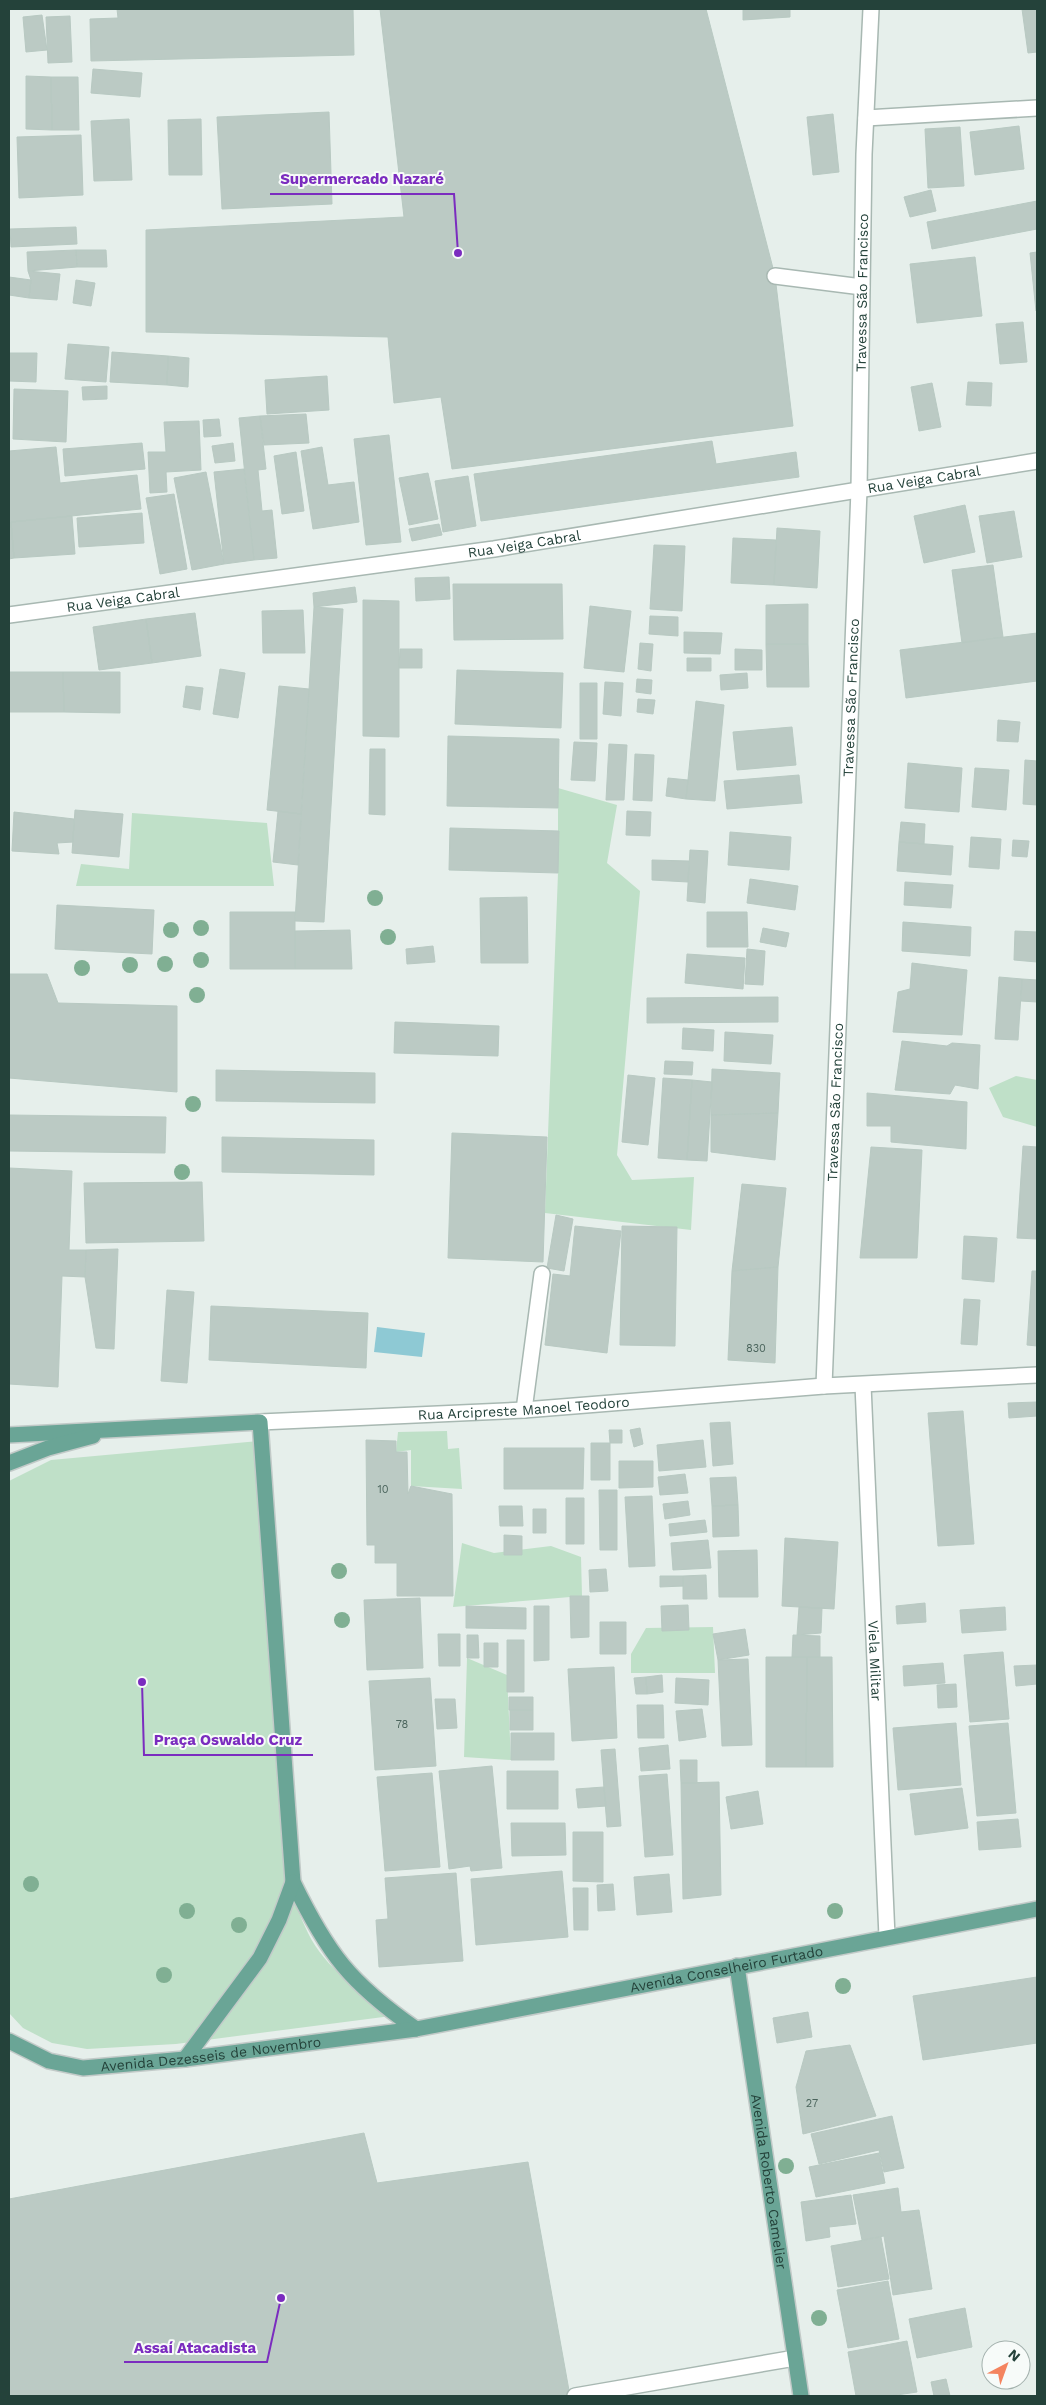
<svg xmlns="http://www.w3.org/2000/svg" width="1046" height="2405" font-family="'Work Sans',sans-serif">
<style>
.green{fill:#bfe0c8}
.water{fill:#8ec9d4}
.building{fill:#bbcac4;stroke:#b8c9c2}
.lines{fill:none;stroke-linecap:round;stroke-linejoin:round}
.minor-casing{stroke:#a8b8b2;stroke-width:18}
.major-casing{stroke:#c2cac8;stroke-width:18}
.minor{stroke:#fff;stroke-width:15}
.major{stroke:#6aa596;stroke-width:15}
.tree{fill:#80af93}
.labels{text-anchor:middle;stroke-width:4;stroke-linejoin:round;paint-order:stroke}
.number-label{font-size:11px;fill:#4a645c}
.street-label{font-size:14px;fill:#24423a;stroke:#f7fbf9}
.leader{fill:none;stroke:#7b2cbf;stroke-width:2}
.callout-dot{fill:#7b2cbf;stroke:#f7fbf9;stroke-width:2}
.callout-label{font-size:15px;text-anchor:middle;font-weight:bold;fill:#7b2cbf;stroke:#f7fbf9;stroke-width:4;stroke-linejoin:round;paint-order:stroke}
</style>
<rect width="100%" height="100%" fill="#e6efeb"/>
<path class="green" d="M558 788 617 805 607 863 640 891 617 1155 632 1180 694 1177 691 1230 545 1213 558 873Z
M132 813 267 823 274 886H76L81 864 129 869Z
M1016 1076 1037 1080V1127L1003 1117 989 1088Z
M447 1431 448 1449 459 1448 462 1489 411 1486V1450L396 1452 398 1432Z
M260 1441 288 1883C294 1900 300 1917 308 1933 325 1968 362 1993 391 2016L176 2044 87 2049 52 2043 23 2028 9 2013V1481L51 1460Z
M462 1543 494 1553 551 1546 581 1557 582 1596 453 1607Z
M713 1627 715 1673H631V1654L646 1628Z
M467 1658 507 1675 511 1760 464 1757Z"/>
<path class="water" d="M377 1327 425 1333 422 1357 374 1352Z"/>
<path class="building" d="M117 9H353L354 55 91 61 90 19 118 18Z
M380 9H706L775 276 793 426 452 469 441 397 394 403 388 337 146 332V230L404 217Z
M743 9H790V17L743 20Z
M1022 9H1037V52L1028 53Z
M42 15 47 50 26 52 23 17Z
M70 16 72 62 48 63 46 17Z
M93 69 142 73 140 97 91 93Z
M26 76 51 77 52 130 26 129Z
M51 77H78L79 130H52Z
M329 112 332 204 222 209 217 117Z
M833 114 839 172 813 175 807 117Z
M129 119 132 180 94 181 91 121Z
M201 119 202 175H169L168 120Z
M1019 126 1024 169 975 175 970 132Z
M960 127 964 186 928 188 925 129Z
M81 135 83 195 19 198 17 137Z
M931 190 936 211 910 217 904 197Z
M1037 201V229L932 249 927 222Z
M76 227 77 244 11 247 10 229Z
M76 250H106L107 267H77Z
M76 250 77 267 28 271 27 252Z
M1037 252V310L1036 311 1030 253Z
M975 257 982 316 917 323 910 264Z
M28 271 60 274 57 300 29 298 31 280Z
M9 277 31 280 29 298 9 295Z
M76 280 95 283 91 306 73 303Z
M1023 322 1027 362 1000 364 996 324Z
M68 344 109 347 106 382 65 379Z
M112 352 168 356 167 385 110 382Z
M9 353H37L36 382 9 381Z
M168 356 189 358 188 387 167 385Z
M327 376 329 410 267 414 265 380Z
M968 382 992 383 991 406 966 405Z
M932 383 941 427 919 431 911 387Z
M107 386V399L83 400 82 387Z
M14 389 68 391 66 442 13 439Z
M306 414 309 443 264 445 260 416Z
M260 416 266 469 258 470 262 511 272 510 277 558 254 560 239 418Z
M219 419 221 436 204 437 203 420Z
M199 421 201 470 166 472 167 492 150 493 148 452H166L164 422Z
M389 435 401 542 366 545 354 439Z
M712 441 716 464 796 452 799 477 481 521 474 474Z
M142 443 145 469 65 476 63 449Z
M233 443 235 461 215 463 212 446Z
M56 447 60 483 137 475 141 509 11 522 14 558 9 559V451Z
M322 447 328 485 354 482 359 522 313 529 301 451Z
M296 452 304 511 282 514 274 456Z
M244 469 254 560 224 564 214 472Z
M206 472 224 564 192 570 174 478Z
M428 473 438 519 409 525 399 478Z
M468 476 476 526 443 532 435 481Z
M174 494 187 569 160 574 146 498Z
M965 505 975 552 924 563 914 516Z
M1014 511 1022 557 987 563 979 516Z
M142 513 144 543 79 547 77 518Z
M72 516 75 554 14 558 11 522Z
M439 524 442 535 412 541 409 529Z
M777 528 820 531 817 588 774 585Z
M733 538 776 540 774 585 731 583Z
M654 545 685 546 682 611 650 609Z
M993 565 1003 637 962 643 952 570Z
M449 577 450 599 416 601 415 578Z
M453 584H562L563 639 454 640Z
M355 587 357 602 314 607 313 593Z
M363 600 399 601V737L363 736Z
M808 604V644H766V605Z
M590 606 631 611 624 672 584 668Z
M314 607 343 609 324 922 295 921Z
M303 610 305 653H263L262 611Z
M195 613 201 656 152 663 146 619Z
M650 616 678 617V636L649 634Z
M146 619 152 663 99 670 93 627Z
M684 632 722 633 720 654 684 653Z
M1037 633V681L906 698 900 650Z
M640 643 653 644 651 671 638 669Z
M766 644H808L809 687H767Z
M400 649H422V668H399Z
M735 649 762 650V670H735Z
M687 658H711V671H687Z
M220 669 245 673 238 718 213 714Z
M457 670 563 673 561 728 455 724Z
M9 672H63L64 712H9Z
M63 672H120V713L64 712Z
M747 673 748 688 721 690 720 675Z
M637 679 652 680 651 694 636 692Z
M605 682 623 683 621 716 603 714Z
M580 683H597V739H580Z
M186 686 203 688 200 710 183 707Z
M279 686 309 689 301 814 267 810Z
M638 699 655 700 653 714 637 712Z
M696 701 724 705 715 801 686 799Z
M998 720 1020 722 1018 742 997 741Z
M792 727 796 765 737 770 733 732Z
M448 736 559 739 558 808 447 806Z
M574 742 597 743 595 781 571 780Z
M609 744 627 745 624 800H606Z
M370 749H385V815L369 814Z
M635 754 654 755 652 801 633 800Z
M1025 760 1037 761V805L1023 804Z
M908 763 962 768 959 812 905 808Z
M975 768 1009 770 1006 810 972 807Z
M799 775 802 803 727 809 724 781Z
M668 778 688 780 686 799 666 796Z
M75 810 123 814 119 857 72 853Z
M278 811 301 814 298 865 273 862Z
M627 811 651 812 650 836 626 835Z
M14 812 74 819 73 842 57 843 59 854 12 851Z
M901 822 925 824 924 844 899 842Z
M450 828 559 831 558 873 449 870Z
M730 832 791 837 789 870 728 865Z
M971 837 1001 839 999 869 969 867Z
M1013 840 1029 841 1027 857 1012 856Z
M899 842 953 846 951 875 897 871Z
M690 850 708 851 705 903 687 901Z
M652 860 689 861 688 882 652 880Z
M750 879 798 886 795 910 747 903Z
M905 882 953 885 951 908 904 905Z
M527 897 528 963H481L480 898Z
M57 905 154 910 152 954 55 949Z
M230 912H295V969H230Z
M707 912H747L748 947H707Z
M903 922 971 927 970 956 902 951Z
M763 928 789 933 786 947 760 942Z
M350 930 352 969H295V931Z
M1015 931 1037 932V962L1014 960Z
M433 946 435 962 407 964 406 949Z
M747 949 765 951 763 985 745 984Z
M687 954 745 958 743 989 685 983Z
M912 963 967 970 962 1035 893 1032 898 992 910 989Z
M9 974H47L58 1003 177 1006V1092L9 1078Z
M999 977 1022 979 1018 1040 995 1039Z
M1022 979 1037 980V1002L1021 1001Z
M778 997V1022L647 1023V998Z
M395 1022 499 1026 498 1056 394 1053Z
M683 1028 714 1030 713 1051 682 1049Z
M725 1032 773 1035 771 1064 724 1061Z
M902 1041 947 1046 952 1043 980 1045 978 1089 955 1085 950 1094 895 1090Z
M665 1061 693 1062 692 1075 664 1074Z
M712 1069 780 1073 778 1113 711 1115Z
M216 1070 375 1073V1103L216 1101Z
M628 1075 655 1078 648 1145 622 1142Z
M663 1078 692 1080 687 1160 658 1158Z
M692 1080 712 1082 707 1161 687 1160Z
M867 1093 967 1102 966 1149 891 1142V1126H867Z
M778 1113 775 1160 711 1152V1115Z
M9 1115 166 1117 165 1153 9 1151Z
M452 1133 547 1137 543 1262 448 1258Z
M222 1137 374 1140V1175L222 1172Z
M1023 1146 1037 1147V1239L1017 1238Z
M871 1147 922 1150 917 1258H860Z
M9 1168 72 1171 69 1250H86L85 1277 62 1276 58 1387 9 1384Z
M202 1182 204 1241 86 1243 84 1183Z
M742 1184 786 1188 778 1267 732 1271Z
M556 1215 573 1219 564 1271 547 1268Z
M575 1226 621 1231 607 1353 545 1345 553 1274 570 1276Z
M622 1226 677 1227 675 1346 620 1345Z
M964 1236 997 1238 994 1282 962 1279Z
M118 1249 114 1349 96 1348 85 1277 86 1250Z
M778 1267 775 1363 728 1360 732 1271Z
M1032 1271H1037V1346L1027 1345Z
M167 1290 194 1292 187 1383 161 1381Z
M964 1299 980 1300 977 1345 961 1344Z
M211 1306 368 1313 366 1368 209 1360Z
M1037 1402V1416L1009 1418 1008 1403Z
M963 1411 974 1544 938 1546 928 1413Z
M730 1422 733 1464 713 1466 710 1423Z
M640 1428 643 1444 634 1447 630 1430Z
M609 1430H622V1443H610Z
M366 1440 396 1441V1452H407L408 1494 411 1486 452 1494 453 1596H397V1563H375V1545H367Z
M703 1440 706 1467 659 1471 657 1445Z
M591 1443H610V1480H591Z
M504 1448H584L583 1489H504Z
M619 1461H653V1487L619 1488Z
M685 1474 688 1493 660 1495 658 1477Z
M736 1477 738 1505 712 1506 710 1478Z
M599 1490H617V1550H600Z
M652 1496 655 1566 629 1567 625 1497Z
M566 1498H584V1544H566Z
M688 1501 690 1515 665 1519 663 1504Z
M738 1505 739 1536 713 1537 712 1506Z
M499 1506H522L523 1526H500Z
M533 1509H546V1533H533Z
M705 1520 707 1532 670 1536 669 1524Z
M504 1535 522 1536V1555H504Z
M785 1538 838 1542 834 1609 782 1606Z
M708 1540 711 1568 673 1570 671 1543Z
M757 1550 758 1597H719L718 1551Z
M606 1569 608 1591 590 1592 589 1570Z
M706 1575 707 1599H683V1576Z
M660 1576H683V1586L660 1587Z
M570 1596H589V1637L571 1638Z
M420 1598 423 1668 367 1670 364 1600Z
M925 1603 926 1622 897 1624 896 1606Z
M688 1605 689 1630 662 1631 661 1606Z
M466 1606 526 1608V1629L466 1628Z
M534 1606H549V1660L534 1661Z
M799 1607 822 1608 821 1633 797 1635Z
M1005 1607 1006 1630 962 1633 960 1610Z
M600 1622H626V1654H600Z
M745 1629 749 1655 718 1660 713 1634Z
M438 1634H460V1666H439Z
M467 1635H478L479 1658H467Z
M793 1635 820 1636V1657H792Z
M507 1640H524V1692H507Z
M484 1643H498V1667H484Z
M1003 1652 1009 1719 970 1722 964 1655Z
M766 1657H807L806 1767H766Z
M807 1657H832L833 1767H806Z
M748 1659 752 1745 722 1746 718 1660Z
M943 1663 945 1683 904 1686 903 1666Z
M1037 1665V1684L1016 1686 1014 1666Z
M614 1667 617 1738 572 1741 568 1669Z
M662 1675 663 1692 647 1694 646 1677Z
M646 1677 647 1694H636L634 1678Z
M430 1678 436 1766 375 1770 369 1681Z
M676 1678 709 1680 708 1705 675 1703Z
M956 1684 957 1707 938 1708 937 1685Z
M509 1697H533V1710H509Z
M435 1699H455L457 1728 437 1729Z
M637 1705H663L664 1738H638Z
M702 1709 706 1737 679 1741 676 1711Z
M510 1710H533V1730H510Z
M956 1723 961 1785 898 1790 893 1728Z
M1008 1723 1016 1813 977 1816 969 1726Z
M511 1733H554V1760H511Z
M668 1745 670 1769 641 1771 639 1748Z
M615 1749 621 1826 607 1827 601 1750Z
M680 1760H697V1783H681Z
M492 1766 502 1868 471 1871 470 1866 449 1869 439 1771Z
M507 1771H558V1809H507Z
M432 1773 440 1867 385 1871 377 1777Z
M667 1774 673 1855 645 1857 639 1776Z
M719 1782 721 1895 683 1899 681 1783Z
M604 1787 606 1806 578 1808 576 1789Z
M962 1788 968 1828 915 1835 910 1794Z
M758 1791 763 1824 731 1829 726 1797Z
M1018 1819 1021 1847 979 1850 977 1822Z
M511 1823H565L566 1855 512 1856Z
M573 1832H603V1882L573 1881Z
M562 1871 568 1937 476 1945 471 1879Z
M456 1873 463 1961 379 1967 376 1920 388 1919 385 1878Z
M669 1874 672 1912 637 1915 634 1877Z
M613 1884 615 1910 598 1911 597 1885Z
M573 1888H588V1930H574Z
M1037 1977V2043L923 2060 913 1996Z
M808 2012 812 2037 777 2043 773 2018Z
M850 2045 876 2116 803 2134 796 2087 806 2051Z
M892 2116 904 2168 884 2172 879 2150 819 2164 811 2134Z
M364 2133 377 2183 528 2162 570 2396H9V2199Z
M879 2153 885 2183 816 2197 809 2167Z
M898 2188 901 2212 919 2210 932 2289 893 2295 884 2236 862 2240 853 2195Z
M851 2195 856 2224 829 2227 830 2237 806 2241 801 2202Z
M881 2237 889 2279 838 2287 831 2246Z
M888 2281 899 2339 848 2348 837 2290Z
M965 2308 972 2347 917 2358 909 2319Z
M907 2341 917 2392 890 2396H856L848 2352Z
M946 2379 950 2396H934L931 2382Z"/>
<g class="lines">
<g class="minor-casing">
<g id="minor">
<path d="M866 118 1037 108"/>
<path d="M775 276 862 287"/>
<path id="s1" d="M9 615 494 549 1037 461"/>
<path id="s2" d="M863 1385 887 1937"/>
<path id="s3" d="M824 1386 859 490 864 154 871 9"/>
<path d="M524 1410 542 1274"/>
<path id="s4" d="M260 1422 524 1410 824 1386 1037 1375"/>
<path d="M575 2396 795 2358"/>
</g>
</g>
<g class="major-casing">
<g id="major">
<path d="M9 1435 260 1422 293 1882C328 1954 350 1983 416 2029"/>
<path d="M9 1463 48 1448 93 1436"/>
<path id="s5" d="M737 1966 801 2396"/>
<path id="s6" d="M9 2041 49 2061 83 2068 185 2059 416 2029 1037 1909"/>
<path d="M185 2059 260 1958 279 1920 293 1882"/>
</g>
</g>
<use href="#minor" class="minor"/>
<use href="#major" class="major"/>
</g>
<g class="tree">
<circle cx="375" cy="898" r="8"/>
<circle cx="201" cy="928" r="8"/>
<circle cx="171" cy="930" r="8"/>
<circle cx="388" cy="937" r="8"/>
<circle cx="201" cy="960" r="8"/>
<circle cx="165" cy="964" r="8"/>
<circle cx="130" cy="965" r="8"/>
<circle cx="82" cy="968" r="8"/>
<circle cx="197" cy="995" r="8"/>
<circle cx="193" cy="1104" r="8"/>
<circle cx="182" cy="1172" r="8"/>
<circle cx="339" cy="1571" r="8"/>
<circle cx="342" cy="1620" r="8"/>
<circle cx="31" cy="1884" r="8"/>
<circle cx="187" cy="1911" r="8"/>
<circle cx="835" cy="1911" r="8"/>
<circle cx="239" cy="1925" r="8"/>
<circle cx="164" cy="1975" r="8"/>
<circle cx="843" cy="1986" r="8"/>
<circle cx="786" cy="2166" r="8"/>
<circle cx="819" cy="2318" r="8"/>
</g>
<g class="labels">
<g class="number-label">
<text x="756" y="1352">830</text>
<text x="383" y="1493">10</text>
<text x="402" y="1728">78</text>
<text x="812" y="2107">27</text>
</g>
<g class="street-label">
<text dy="5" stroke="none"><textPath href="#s3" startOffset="1094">Travessa São Francisco</textPath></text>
<text dy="5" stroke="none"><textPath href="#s1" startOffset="925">Rua Veiga Cabral</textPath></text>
<text dy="5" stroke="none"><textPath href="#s1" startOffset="520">Rua Veiga Cabral</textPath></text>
<text dy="5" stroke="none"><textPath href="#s1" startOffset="115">Rua Veiga Cabral</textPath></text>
<text dy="5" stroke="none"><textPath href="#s3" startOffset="689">Travessa São Francisco</textPath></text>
<text dy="5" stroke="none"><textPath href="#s3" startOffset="284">Travessa São Francisco</textPath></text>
<text dy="5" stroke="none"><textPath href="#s4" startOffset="264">Rua Arcipreste Manoel Teodoro</textPath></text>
<text dy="5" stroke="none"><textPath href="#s2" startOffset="276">Viela Militar</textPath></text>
<text dy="5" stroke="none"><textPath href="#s6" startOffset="731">Avenida Conselheiro Furtado</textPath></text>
<text dy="5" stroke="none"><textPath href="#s6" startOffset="208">Avenida Dezesseis de Novembro</textPath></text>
<text dy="5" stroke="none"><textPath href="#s5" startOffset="218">Avenida Roberto Camelier</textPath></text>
</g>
</g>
<path class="leader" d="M458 253L454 194H270M142 1682L144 1755H313M281 2298L267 2362H124"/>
<g class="callout-dot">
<circle cx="458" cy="253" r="5"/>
<circle cx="142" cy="1682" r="5"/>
<circle cx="281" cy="2298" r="5"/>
</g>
<g class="callout-label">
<text x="362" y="184">Supermercado Nazaré</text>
<text x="228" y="1745">Praça Oswaldo Cruz</text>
<text x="195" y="2353">Assaí Atacadista</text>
</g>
<rect width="1046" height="2405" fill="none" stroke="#24423a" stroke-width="20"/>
<g transform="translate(1006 2365) rotate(41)"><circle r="24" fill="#f7fbf9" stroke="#a3b1ad"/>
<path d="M0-4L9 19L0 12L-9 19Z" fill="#f4845f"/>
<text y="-8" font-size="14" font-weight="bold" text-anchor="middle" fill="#24423a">N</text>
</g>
</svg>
